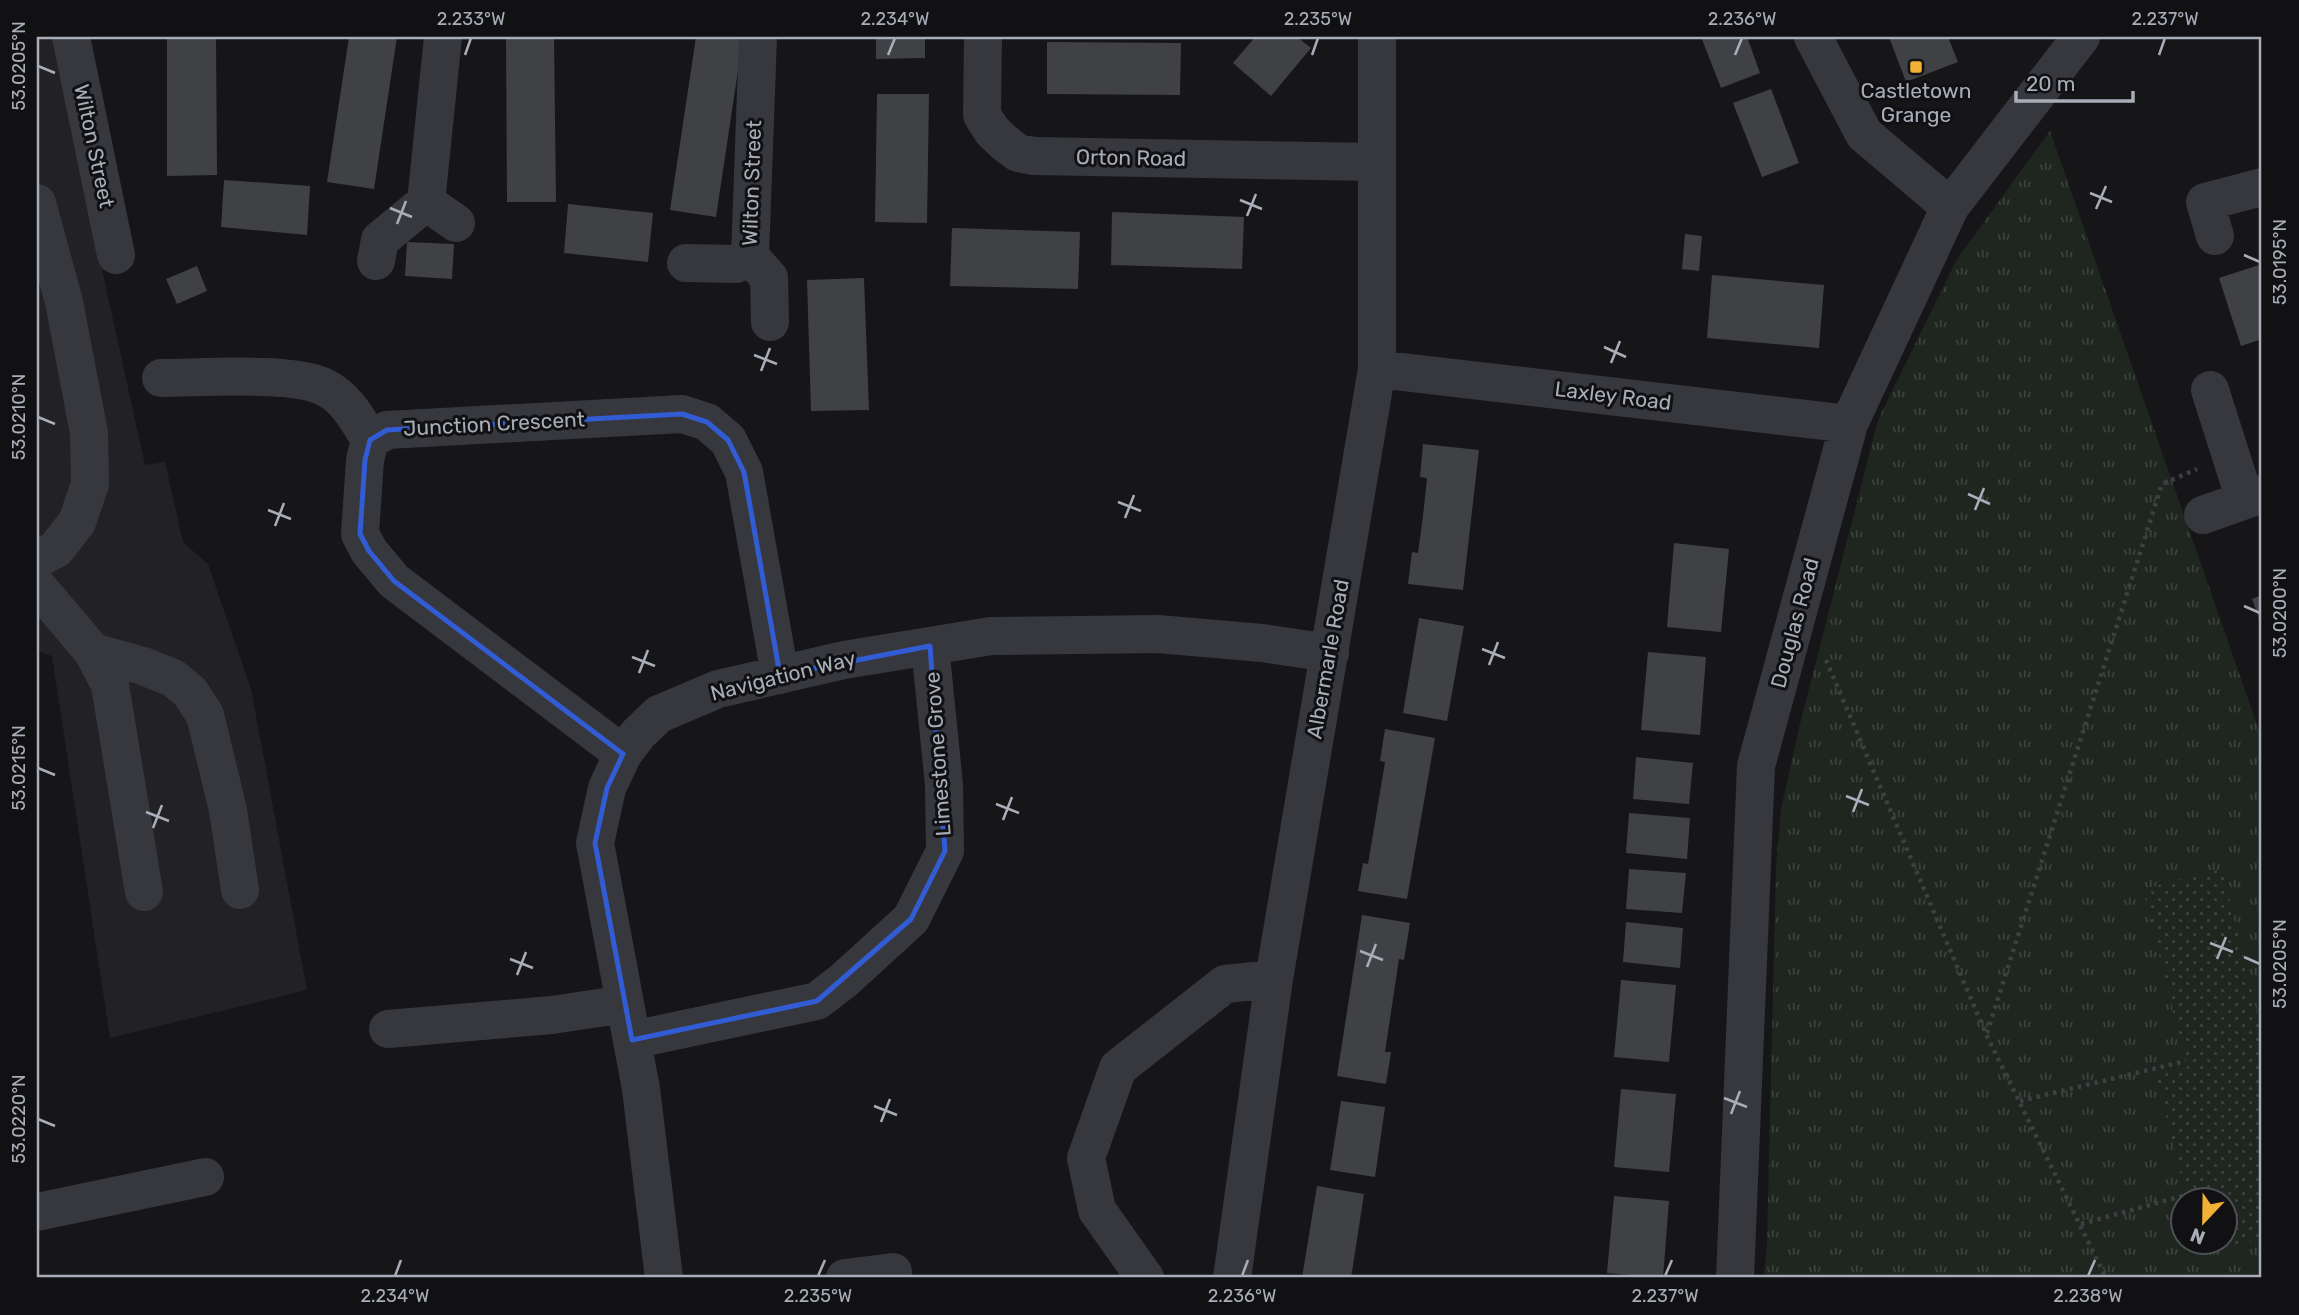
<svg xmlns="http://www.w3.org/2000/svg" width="2299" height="1315" font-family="Rubik,sans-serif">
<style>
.built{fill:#222225}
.grass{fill:url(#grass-tufts);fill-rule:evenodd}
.park{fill:url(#park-dots)}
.building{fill:#404145}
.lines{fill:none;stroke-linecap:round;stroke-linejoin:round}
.path{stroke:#3d3f44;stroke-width:4.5;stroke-dasharray:3.5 5;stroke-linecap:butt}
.minor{stroke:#37383d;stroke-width:38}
.marked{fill:none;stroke:#325cd3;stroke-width:5;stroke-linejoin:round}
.ticks{fill:none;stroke:#a8adb8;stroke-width:2.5}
.poi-dot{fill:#f2b134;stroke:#111113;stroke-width:2.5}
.labels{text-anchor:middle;stroke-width:6;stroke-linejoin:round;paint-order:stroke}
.poi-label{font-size:21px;fill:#a8adb8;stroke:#111113}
.street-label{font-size:21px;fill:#a8adb8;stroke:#111113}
.neatline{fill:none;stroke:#a8adb8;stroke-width:2.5}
.ticks-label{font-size:18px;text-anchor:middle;fill:#a8adb8}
</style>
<defs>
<pattern id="grass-tufts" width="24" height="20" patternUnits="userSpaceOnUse" patternTransform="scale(1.75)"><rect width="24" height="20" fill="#1e261f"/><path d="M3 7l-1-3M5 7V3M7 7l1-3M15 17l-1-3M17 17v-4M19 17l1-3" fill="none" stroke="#3c433d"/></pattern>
<pattern id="park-dots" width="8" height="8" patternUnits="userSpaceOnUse" patternTransform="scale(1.75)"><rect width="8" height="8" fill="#1e261f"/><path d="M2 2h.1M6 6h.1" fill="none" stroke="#3c433d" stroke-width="1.8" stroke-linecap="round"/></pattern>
</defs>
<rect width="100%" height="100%" fill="#161618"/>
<path class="built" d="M37 37H56L101 265 145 465 165 462 183 542 208 564 251 689 307 990 110 1038 52 656 37 651Z"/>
<path class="grass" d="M2050 131 2262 739V1278H1764L1767 1242 1776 868 1781 809 1800 724 1878 420 1957 259ZM2184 1200H2226V1242H2184Z"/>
<path class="park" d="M2222 869 2262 1032V1239L2201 1254 2198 1242H2226V1200L2187 1199 2156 1076 2187 1068 2143 889Z"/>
<path class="building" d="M167 37H216L217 175 167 176Z
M349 37H397L374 189 327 182Z
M506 37H554L556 202H507Z
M696 37H743L716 217 670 210Z
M876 37H925V58L876 59Z
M1255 37H1297L1311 48 1271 96 1233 63Z
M1701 37H1747L1760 73 1721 88Z
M1889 37H1948L1958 62 1906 82Z
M1047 42 1181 43 1180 95 1047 94Z
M1771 89 1799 163 1762 177 1733 103Z
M877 94H929L927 223 875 222Z
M224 180 310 186 307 235 221 227Z
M568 204 653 213 648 262 564 253Z
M1112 212 1244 217 1242 269 1111 265Z
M952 228 1080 232 1078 289 950 286Z
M1685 234 1702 236 1699 271 1682 269Z
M407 242 454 244 452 279 405 276Z
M2262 264V339L2241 346 2219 278Z
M197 266 207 291 177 304 166 279Z
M1712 275 1824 285 1819 348 1707 338Z
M864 278 869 410 811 411 807 280Z
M1423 444 1479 450 1463 590 1408 584 1412 552 1418 553 1423 516 1427 478 1420 477Z
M1674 543 1729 549 1721 632 1667 627Z
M2262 595V627L2252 599Z
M1419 618 1464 626 1447 721 1403 713Z
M1648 652 1706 657 1700 735 1641 730Z
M1385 729 1435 738 1407 899 1358 891 1363 863 1368 864 1385 762 1380 761Z
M1636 757 1693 763 1689 804 1633 799Z
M1629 813 1690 818 1687 859 1626 853Z
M1629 869 1686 873 1682 913 1626 909Z
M1362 915 1410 923 1404 960 1399 959 1385 1052H1391L1386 1084 1337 1076Z
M1626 922 1683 928 1680 968 1623 962Z
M1621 980 1676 985 1669 1062 1614 1057Z
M1621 1089 1676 1094 1669 1172 1614 1167Z
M1341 1101 1385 1107 1375 1177 1330 1170Z
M1317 1186 1364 1194 1351 1278H1302Z
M1614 1196 1669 1201 1663 1278 1607 1273Z"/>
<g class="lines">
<path class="path" d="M1826 660 1986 1034 2106 1278
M1987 1033 2162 484 2197 469
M2020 1101 2186 1061
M2081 1224 2186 1195"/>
<path class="minor" d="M71 37 116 255
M758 37 750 256 769 278 770 322
M983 37 982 115 992 131 1006 144 1018 153 1034 156 1376 162
M1813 37 1864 134 1950 207
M426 202 456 223
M37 203 64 302 89 433 90 484 77 522 56 549 37 559
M2215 236 2205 202 2262 187
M376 261 380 240 426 202 443 37
M686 263 736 264 750 256
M1377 369 1849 424
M161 378C200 378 292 371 324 387 346 397 358 420 370 440
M2210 390 2245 500
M2203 515 2262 494
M37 586 93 652 110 685 144 892
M93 652 143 666 173 678 190 692 205 715 228 810 240 890
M623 754 394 581 369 551 360 534 365 460 370 440 387 430 682 414 707 422 728 440 744 472 780 675
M388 1029 552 1015 625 1004
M632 1040 817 1001 843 981 911 919 945 851 944 785 930 646
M37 1212 205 1177
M664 1278 641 1089 595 843 607 788 623 754 638 734 659 714 718 689 844 660 991 636 1158 634 1262 643 1330 653
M845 1278 893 1272
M1145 1278 1097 1210 1086 1158 1118 1068 1225 984 1274 979
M1232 1278 1274 979 1377 369V37
M1735 1278 1756 766 1849 424 1950 207 2081 37"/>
</g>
<path class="marked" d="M682 414 707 422 728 440 744 472 780 675 930 646 945 851 911 919 817 1001 632 1040 595 843 607 788 623 754 394 581 369 551 360 534 365 460 370 440 387 430Z"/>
<path class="ticks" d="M465 55 471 38M888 55 895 38M1312 55 1318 38M1735 55 1742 38M2159 55 2165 38M38 66 55 73M2090 193 2112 202M1240 200 1262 209M390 208 412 217M2096 209 2106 186M1247 216 1256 194M397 224 406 201M2244 255 2260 262M1604 347 1626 357M754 355 777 364M1611 363 1620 341M761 371 770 348M38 417 55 424M1968 494 1990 504M1118 502 1141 511M268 510 291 519M1975 510 1984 488M1125 518 1134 495M275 526 284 503M2244 606 2260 613M1482 649 1505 658M632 657 655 666M1489 665 1498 642M639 673 648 650M38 768 55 775M1846 796 1869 805M996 804 1019 813M146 812 169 821M1853 812 1862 789M1003 820 1012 797M153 828 162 805M2210 943 2233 952M1360 951 1383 960M2244 957 2260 964M510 959 533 968M2217 959 2226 937M1367 967 1376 944M517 975 526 952M1724 1098 1747 1107M874 1106 897 1115M1731 1114 1740 1091M38 1119 55 1126M881 1122 890 1099M395 1276 401 1260M818 1276 825 1260M1242 1276 1248 1260M1665 1276 1672 1260M2088 1276 2095 1260"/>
<rect class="poi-dot" x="1909" y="60" width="14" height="14" rx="3.5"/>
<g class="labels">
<g class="poi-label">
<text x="1916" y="98">Castletown<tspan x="1916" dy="24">Grange</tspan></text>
</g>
<g class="street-label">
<text transform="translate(94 146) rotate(78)" y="7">Wilton Street</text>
<text transform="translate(1131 158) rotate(1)" y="7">Orton Road</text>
<text transform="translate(752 183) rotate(-88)" y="7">Wilton Street</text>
<text transform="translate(1613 396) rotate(7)" y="7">Laxley Road</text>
<text transform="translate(494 424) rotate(-3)" y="7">Junction Crescent</text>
<text transform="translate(1795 623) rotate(-75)" y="7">Douglas Road</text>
<text transform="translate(1328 659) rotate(-80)" y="7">Albermarle Road</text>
<text transform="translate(783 676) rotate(-14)" y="7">Navigation Way</text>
<text transform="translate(938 754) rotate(-94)" y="7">Limestone Grove</text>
</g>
</g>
<rect width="2299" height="1315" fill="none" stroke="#111113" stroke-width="77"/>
<g transform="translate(2204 1221) rotate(202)"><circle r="33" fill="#111113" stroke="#4d4f55" stroke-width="2"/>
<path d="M0-5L12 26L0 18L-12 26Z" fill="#f2b134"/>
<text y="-10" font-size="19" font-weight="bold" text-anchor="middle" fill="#a8adb8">N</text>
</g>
<path d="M2016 91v10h117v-10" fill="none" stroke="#a8adb8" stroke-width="3.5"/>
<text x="2026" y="91" font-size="21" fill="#a8adb8" stroke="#111113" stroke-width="5" paint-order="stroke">20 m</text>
<rect x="38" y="38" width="2222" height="1238" class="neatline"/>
<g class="ticks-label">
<text x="471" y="25">2.233°W</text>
<text x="895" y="25">2.234°W</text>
<text x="1318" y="25">2.235°W</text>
<text x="1742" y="25">2.236°W</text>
<text x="2165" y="25">2.237°W</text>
<text transform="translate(19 66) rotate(-90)" y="6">53.0205°N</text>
<text transform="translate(2280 262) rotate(-90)" y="6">53.0195°N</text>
<text transform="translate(19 417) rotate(-90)" y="6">53.0210°N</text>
<text transform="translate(2280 613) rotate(-90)" y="6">53.0200°N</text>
<text transform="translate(19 768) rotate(-90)" y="6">53.0215°N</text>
<text transform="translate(2280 964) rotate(-90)" y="6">53.0205°N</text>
<text transform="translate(19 1119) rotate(-90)" y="6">53.0220°N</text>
<text x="395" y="1302">2.234°W</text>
<text x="818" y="1302">2.235°W</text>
<text x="1242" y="1302">2.236°W</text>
<text x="1665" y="1302">2.237°W</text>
<text x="2088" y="1302">2.238°W</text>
</g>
</svg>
